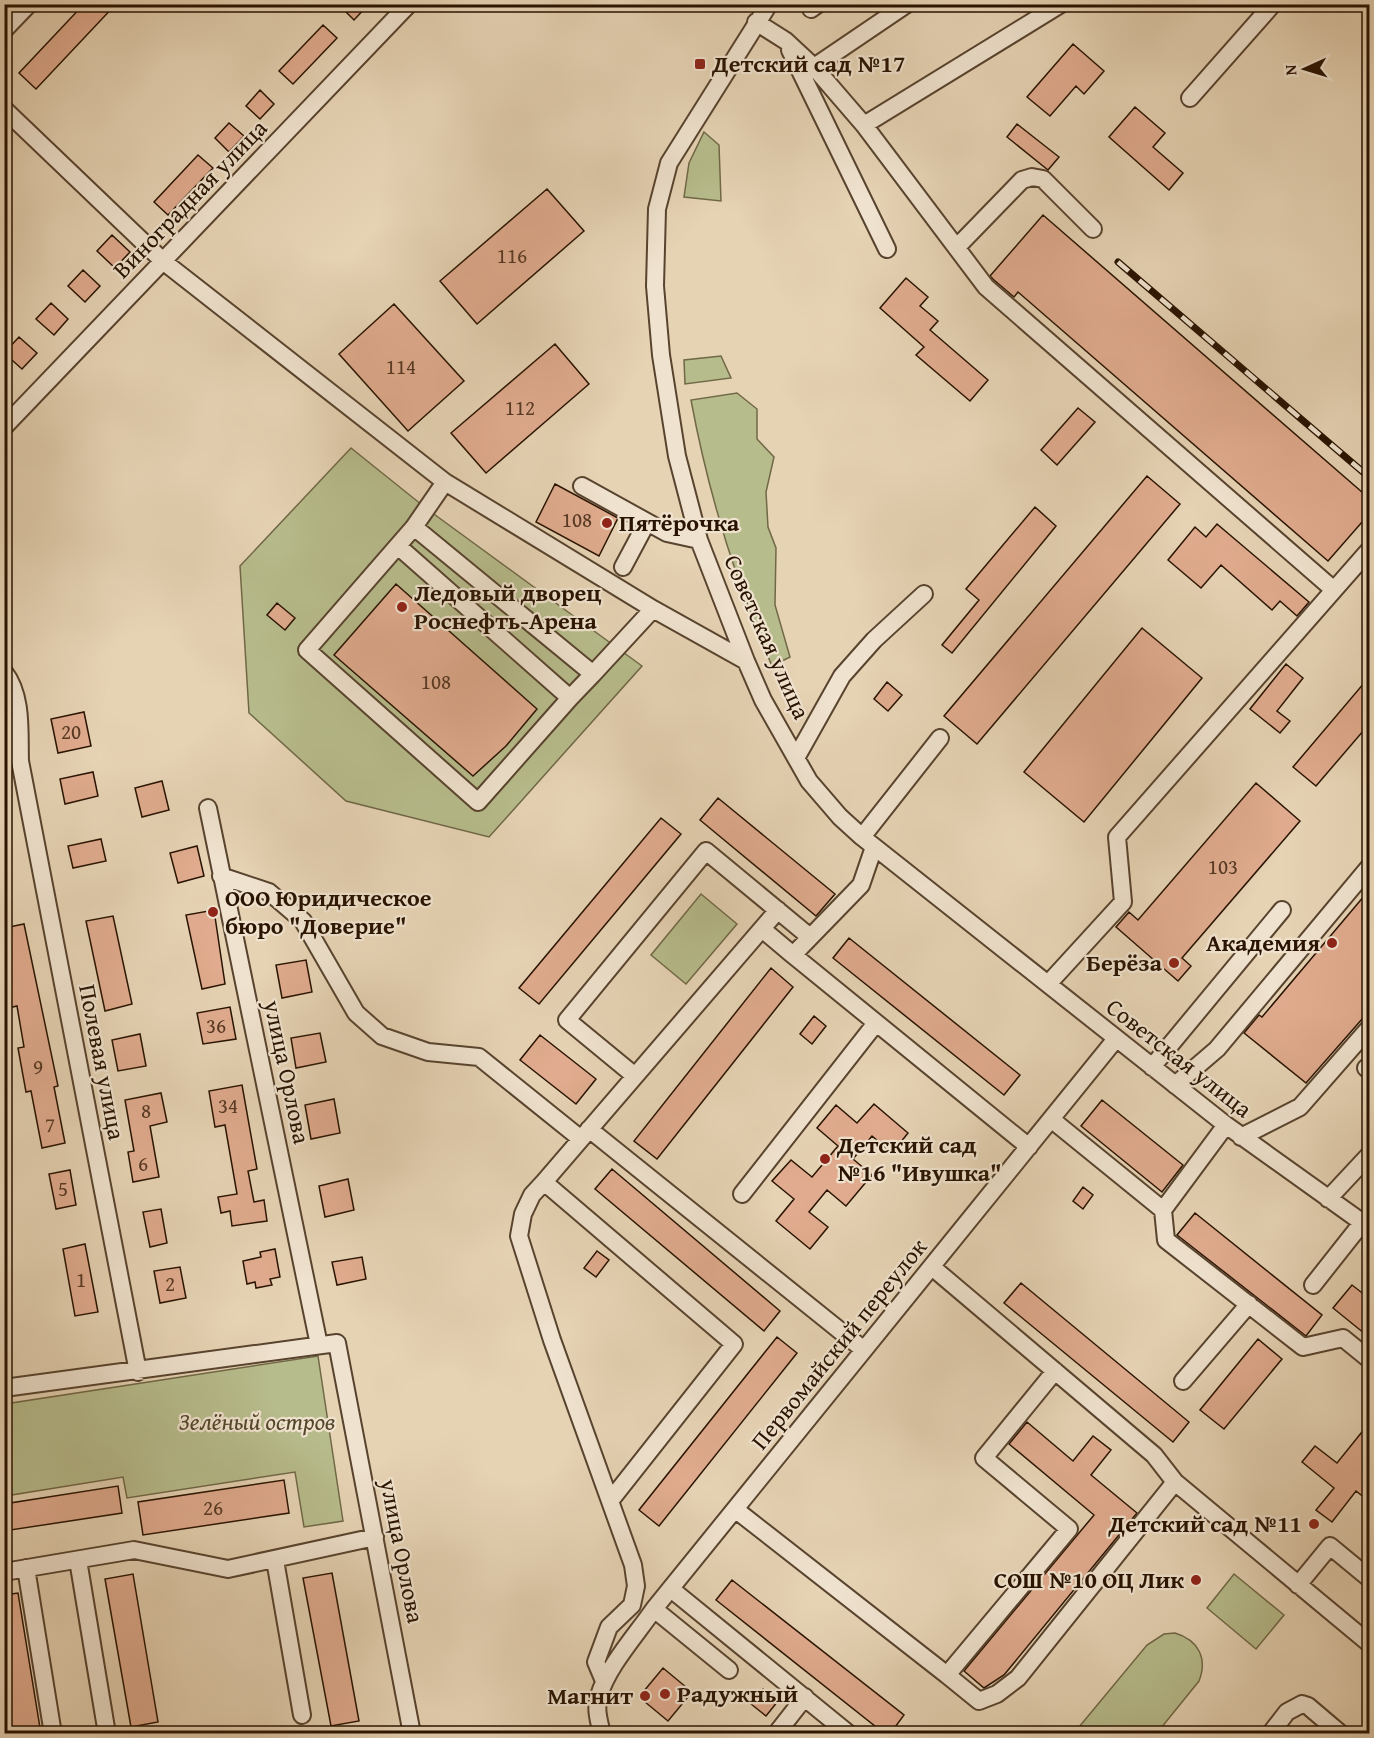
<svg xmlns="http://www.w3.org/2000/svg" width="1374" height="1738" font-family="'Gentium Book Plus',serif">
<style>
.green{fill:#b7bc8c;stroke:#706846;stroke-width:1.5}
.building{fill:#e0ab8e;stroke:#291301;stroke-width:1.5}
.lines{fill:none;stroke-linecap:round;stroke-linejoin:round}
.minor-casing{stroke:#58432e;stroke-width:20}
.minor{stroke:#efe2ce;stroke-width:16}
.rail-casing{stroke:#291301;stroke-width:7}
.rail{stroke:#efe2ce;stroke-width:4.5;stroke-dasharray:14;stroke-linecap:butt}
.poi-dot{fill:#8f2418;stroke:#efe2ce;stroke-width:2}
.labels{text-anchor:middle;stroke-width:4.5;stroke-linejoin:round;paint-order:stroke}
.number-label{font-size:21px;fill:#573924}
.poi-label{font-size:24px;font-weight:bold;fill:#291301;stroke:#efe2ce;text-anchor:start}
.street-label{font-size:24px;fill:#291301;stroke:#efe2ce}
.park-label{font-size:24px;font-style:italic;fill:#54462b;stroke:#efe2ce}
</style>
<rect width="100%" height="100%" fill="#e6d3b4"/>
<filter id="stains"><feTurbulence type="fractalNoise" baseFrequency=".00333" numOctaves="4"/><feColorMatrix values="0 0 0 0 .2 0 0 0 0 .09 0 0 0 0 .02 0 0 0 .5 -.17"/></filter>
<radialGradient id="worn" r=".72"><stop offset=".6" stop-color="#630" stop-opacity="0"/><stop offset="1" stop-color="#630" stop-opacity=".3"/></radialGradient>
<path class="green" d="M704 132 719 145 721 201 684 197 689 163Z
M721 356 731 378 685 384 684 360Z
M737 393 757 409V439L774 457 766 492 768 527 776 548 775 605 790 657 772 666C735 580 708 492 691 400Z
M351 448 427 509 642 666 489 837 346 801 249 713 240 566Z
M701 894 737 924 686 984 651 955Z
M318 1356 343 1521 304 1527 295 1472 127 1498 123 1477 5 1496V1404Z
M1234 1574 1284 1615 1256 1649 1207 1608Z
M1175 1633C1198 1640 1208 1658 1199 1681L1157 1733H1074L1147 1645 1164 1634Z"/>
<path class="building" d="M84 4H116L36 89 19 73Z
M338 4H369L354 20Z
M323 25 337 38 293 84 279 71Z
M1073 44 1104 71 1084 94 1076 86 1050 116 1027 97Z
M260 90 274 104 260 119 246 106Z
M1135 107 1165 133 1153 147 1183 173 1169 190 1109 137Z
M229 123 244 136 229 152 215 138Z
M1017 124 1059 157 1048 170 1007 137Z
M198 155 213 168 168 215 154 202Z
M547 189 584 231 477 324 440 281Z
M1043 215 1370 499V513L1328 561 1018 292 1014 297 994 280 990 276Z
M112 235 130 252 115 268 97 251Z
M83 270 100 286 85 302 68 286Z
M906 278 928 297 920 306 938 321 930 330 988 380 970 401 916 355 924 347 880 308Z
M51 303 68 319 54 335 36 319Z
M394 304 464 381 408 431 339 354Z
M19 337 37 353 22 369 4 353Z
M555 344 589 384 486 473 451 433Z
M1078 408 1095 422 1057 465 1041 450Z
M1147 476 1180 504 977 744 944 716Z
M555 484 618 518 599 556 536 522Z
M1035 507 1056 526 952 653 942 645 979 600 966 589Z
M1217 524 1309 602 1297 616 1280 601 1272 610 1221 565 1201 588 1168 560 1195 527 1206 537Z
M396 584 537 709 506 746 473 776 334 655Z
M277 603 295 618 285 630 267 615Z
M1142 628 1202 678 1084 822 1024 772Z
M1286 664 1303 678 1277 711 1290 721 1280 733 1250 709Z
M1370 676V723L1316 786 1293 767Z
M887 682 902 695 888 711 874 699Z
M84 712 91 746 58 753 51 719Z
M93 772 98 796 65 804 60 779Z
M162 781 169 810 142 817 135 788Z
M1256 783 1300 821 1182 958 1191 966 1178 981 1116 927 1129 912 1138 920Z
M718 798 835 894 816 916 700 820Z
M661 818 681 834 539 1004 519 988Z
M101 839 106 861 73 868 68 846Z
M197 846 204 876 178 883 170 853Z
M1370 889V1010L1306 1083 1244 1033 1259 1015 1262 1017Z
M214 910 225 984 202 989 186 915Z
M113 916 132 1004 105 1011 86 921Z
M24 924 58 1086 54 1087 65 1143 42 1148 31 1091 26 1092 18 1048 24 1047 17 1006 4 1009V928Z
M849 938 1020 1075 1004 1095 833 958Z
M306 960 312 992 282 998 276 965Z
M771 968 793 987 657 1159 634 1141Z
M230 1007 236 1039 203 1044 197 1013Z
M814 1016 826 1026 812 1044 800 1034Z
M320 1033 326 1062 296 1068 291 1038Z
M140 1034 146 1066 118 1071 112 1040Z
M540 1035 596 1079 576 1104 520 1060Z
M242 1085 257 1169 248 1171 254 1202 264 1200 267 1221 232 1226 230 1211 221 1213 218 1197 237 1194 225 1125 215 1127 209 1091Z
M161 1093 167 1122 150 1126 159 1177 133 1182 128 1152 134 1151 125 1100Z
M334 1099 340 1133 311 1139 305 1105Z
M1102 1100 1183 1165 1162 1192 1081 1126Z
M874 1104 908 1133 892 1153 872 1136 853 1159 872 1175 846 1206 827 1190 809 1212 828 1227 810 1249 776 1221 794 1199 772 1181 791 1160 812 1177 838 1146 817 1128 836 1105 857 1123Z
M612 1169 780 1311 764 1331 595 1189Z
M70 1170 76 1205 56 1209 49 1174Z
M348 1179 354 1210 325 1217 319 1186Z
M1083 1187 1093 1195 1083 1209 1073 1201Z
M161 1209 167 1243 150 1247 143 1212Z
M1195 1213 1322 1315 1306 1336 1177 1235Z
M85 1244 98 1312 75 1316 63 1249Z
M275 1249 280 1277 270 1279 272 1285 256 1288 255 1282 247 1284 243 1261 261 1257 260 1252Z
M597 1251 609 1260 596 1277 584 1268Z
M362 1257 366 1279 337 1285 332 1262Z
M180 1267 186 1298 160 1303 154 1271Z
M1021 1283 1189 1422 1173 1442 1004 1303Z
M1352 1285 1370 1299V1338L1333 1308Z
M777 1337 797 1353 659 1526 639 1510Z
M1258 1339 1282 1359 1224 1429 1200 1410Z
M1027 1422 1073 1461 1093 1436 1111 1450 1091 1475 1137 1513 1004 1675 984 1688 964 1671 1094 1515 1009 1444Z
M1370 1422V1502L1356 1491 1332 1522 1316 1510 1334 1488 1302 1462 1315 1446 1337 1463Z
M284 1480 289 1513 143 1535 138 1502Z
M118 1486 122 1513 4 1531V1504Z
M332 1573 359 1721 331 1726 303 1578Z
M133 1574 158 1722 131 1727 105 1579Z
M732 1580 904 1715 890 1734H885L716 1600Z
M18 1593 41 1734H11L4 1693V1595Z
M663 1668 692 1692 668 1721 639 1697Z
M763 1689 778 1701 766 1716 751 1704Z"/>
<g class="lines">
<g class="minor-casing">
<path id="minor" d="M769 4 669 163 657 209 655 286 661 355 677 456 699 540 746 661 763 700 809 781 840 817 862 837 1226 1125 1370 1228
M811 9 818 4
M756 22 786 41 814 67 864 125 986 287 1334 590
M4 30 29 4
M790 50 887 249
M814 67 907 4
M1190 98 1273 4
M4 109 164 262 445 482 653 609 746 661
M864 125 1061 4
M957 247 1022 180 1032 177 1043 179 1093 229
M4 427 409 4
M445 482 414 527 593 674 653 609
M582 486 667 533 699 540
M399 547 570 698 478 802 307 650 414 527
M623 567 647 522
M4 672C23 696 19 733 20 761L138 1372
M570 698 593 674
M796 758 842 676 874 640 924 594
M208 808 319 1345
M862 837 940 738
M221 876 269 892 303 921 356 1013 382 1036 428 1052 479 1057 581 1139
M762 929 793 955 861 885 874 847
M793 955 1029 1147
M1048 984 1123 902 1117 837 1370 549
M1152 1067 1282 910
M1366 1068 1370 1071
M635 1076 567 1020 706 851 810 937
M1175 1085 1217 1049 1370 866
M1051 1119 1163 1210 1166 1240 1303 1347 1343 1338 1370 1360
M589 1129 864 1350
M1241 1137 1300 1107 1370 1027
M544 1182 532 1195 523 1214 519 1236 552 1340 633 1565 636 1586 632 1605 609 1627 596 1662 604 1681
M742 1194 876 1023
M1328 1199 1370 1154
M1163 1210 1226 1125
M932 1267 1154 1455 1175 1482 1370 1644
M1313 1285 1362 1223
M1183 1381 1249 1304
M4 1388 337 1343 412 1734
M610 1501 734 1344 544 1182 778 910
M736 1510 947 1675 1069 1529 984 1458 1055 1371
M78 1560 107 1734
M275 1560 302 1715
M26 1568 53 1734
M4 1572 134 1550 228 1569 375 1537
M1298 1585 1330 1546 1370 1579
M671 1589 849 1734
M654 1609 729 1670
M947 1675 979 1701 997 1694 1018 1678 1175 1482
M602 1734C599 1721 595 1709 599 1696 607 1667 637 1634 654 1609L1115 1040
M776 1734 805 1697
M1270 1734 1287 1712 1302 1704 1308 1706 1341 1734
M1368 1734 1370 1733"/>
</g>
<use href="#minor" class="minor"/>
<g class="rail-casing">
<path id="rail" d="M1118 262 1370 478"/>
</g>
<use href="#rail" class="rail"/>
</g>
<g class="poi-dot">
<rect x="694" y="58" width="12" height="12" rx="3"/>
<circle cx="607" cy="523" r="6"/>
<circle cx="402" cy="607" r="6"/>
<circle cx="213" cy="912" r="6"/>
<circle cx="1332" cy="943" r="6"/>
<circle cx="1174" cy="963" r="6"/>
<circle cx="825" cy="1159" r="6"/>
<circle cx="1314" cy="1524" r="6"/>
<circle cx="1196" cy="1580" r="6"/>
<circle cx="665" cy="1694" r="6"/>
<circle cx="645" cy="1696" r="6"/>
</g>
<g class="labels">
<g class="number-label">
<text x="512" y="263">116</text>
<text x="401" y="374">114</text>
<text x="520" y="415">112</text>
<text x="577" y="527">108</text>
<text x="436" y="689">108</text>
<text x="71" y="739">20</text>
<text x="1223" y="874">103</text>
<text x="216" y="1033">36</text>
<text x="38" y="1074">9</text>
<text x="228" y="1113">34</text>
<text x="146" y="1118">8</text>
<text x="50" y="1132">7</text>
<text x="143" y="1171">6</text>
<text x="63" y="1196">5</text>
<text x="81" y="1287">1</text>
<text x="170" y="1291">2</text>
<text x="213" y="1515">26</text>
</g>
<g class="poi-label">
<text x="712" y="72">Детский сад №17</text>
<text x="619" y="531">Пятёрочка</text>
<text x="414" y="601">Ледовый дворец<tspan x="414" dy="28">Роснефть-Арена</tspan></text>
<text x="225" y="906">ООО Юридическое<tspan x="225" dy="28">бюро "Доверие"</tspan></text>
<text x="1320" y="951" text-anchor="end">Академия</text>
<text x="1162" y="971" text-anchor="end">Берёза</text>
<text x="837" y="1153">Детский сад<tspan x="837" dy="28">№16 "Ивушка"</tspan></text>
<text x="1302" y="1532" text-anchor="end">Детский сад №11</text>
<text x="1184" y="1588" text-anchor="end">СОШ №10 ОЦ Лик</text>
<text x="677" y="1702">Радужный</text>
<text x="633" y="1704" text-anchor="end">Магнит</text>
</g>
<g class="street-label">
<text transform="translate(190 199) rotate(-46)" y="8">Виноградная улица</text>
<text transform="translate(767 637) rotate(66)" y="8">Советская улица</text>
<text transform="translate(1179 1058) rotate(38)" y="8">Советская улица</text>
<text transform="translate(102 1062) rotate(79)" y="8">Полевая улица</text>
<text transform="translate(287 1072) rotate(78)" y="8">улица Орлова</text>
<text transform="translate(839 1344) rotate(-51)" y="8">Первомайский переулок</text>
<text transform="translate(402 1551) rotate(79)" y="8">улица Орлова</text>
</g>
<g class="park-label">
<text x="257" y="1430">Зелёный остров</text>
</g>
</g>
<rect width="1374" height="1738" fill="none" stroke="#e6d3b4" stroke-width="24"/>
<rect x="6" y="6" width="1362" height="1726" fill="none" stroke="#291301" stroke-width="3"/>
<rect x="12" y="12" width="1350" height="1714" fill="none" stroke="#291301" stroke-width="1.5"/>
<g transform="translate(1305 69) rotate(266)" stroke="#efe2ce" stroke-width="4.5" paint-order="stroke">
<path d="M0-4.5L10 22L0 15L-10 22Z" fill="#291301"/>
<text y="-9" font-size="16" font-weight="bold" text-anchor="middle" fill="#291301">N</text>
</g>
<rect width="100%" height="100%" filter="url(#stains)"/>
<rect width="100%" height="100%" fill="url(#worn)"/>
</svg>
